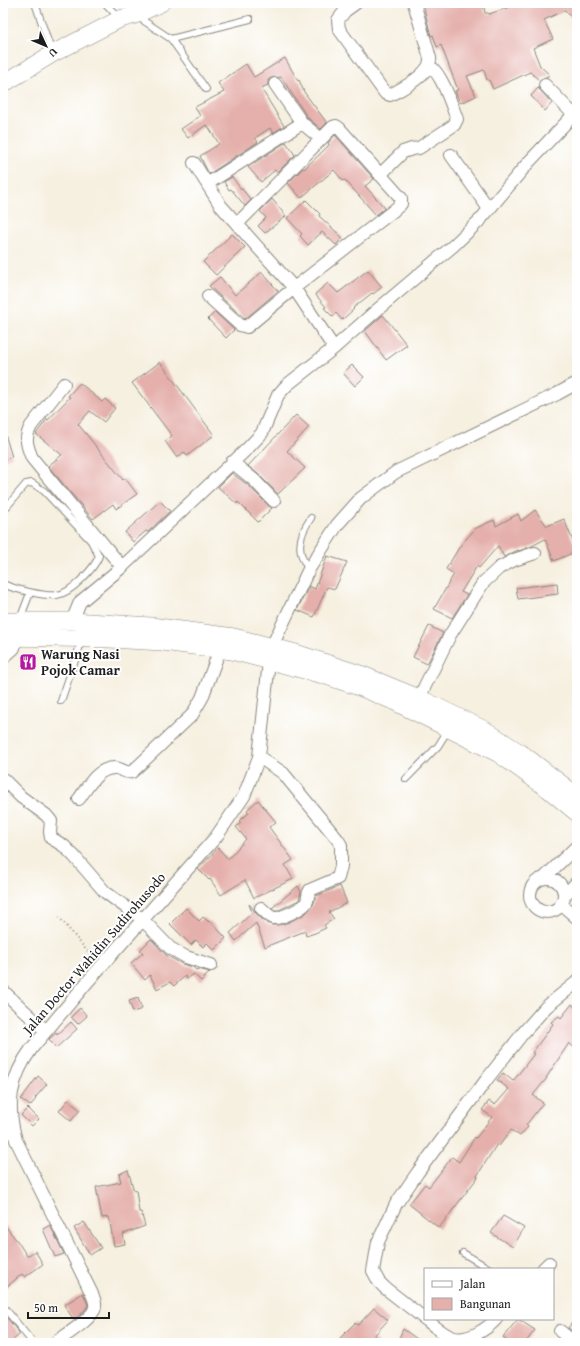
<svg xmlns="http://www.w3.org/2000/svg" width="580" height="1346" font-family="'Gentium Book Plus',serif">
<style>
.building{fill:#e5b0ac}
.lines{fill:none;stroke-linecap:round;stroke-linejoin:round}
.lane-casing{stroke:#89867e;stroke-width:8}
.street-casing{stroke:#89867e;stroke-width:14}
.secondary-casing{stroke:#89867e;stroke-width:18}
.path{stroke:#89867e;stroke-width:2;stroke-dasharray:1 3;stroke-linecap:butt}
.lane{stroke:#fff;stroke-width:6}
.street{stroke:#fff;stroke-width:12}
.secondary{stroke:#fff;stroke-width:17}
.labels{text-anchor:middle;stroke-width:4;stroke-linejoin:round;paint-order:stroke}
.poi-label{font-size:14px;font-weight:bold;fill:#1c1c1c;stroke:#fff;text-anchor:start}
.street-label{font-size:14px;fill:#1c1c1c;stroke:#fff}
</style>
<rect width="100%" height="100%" fill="#fff"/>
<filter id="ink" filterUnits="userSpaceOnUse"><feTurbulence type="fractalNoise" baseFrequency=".025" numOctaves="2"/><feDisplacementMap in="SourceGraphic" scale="8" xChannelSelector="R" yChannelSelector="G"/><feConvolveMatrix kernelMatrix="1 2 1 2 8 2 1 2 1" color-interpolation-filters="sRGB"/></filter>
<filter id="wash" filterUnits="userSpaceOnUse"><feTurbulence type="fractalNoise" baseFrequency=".012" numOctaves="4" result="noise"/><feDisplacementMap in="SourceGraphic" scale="16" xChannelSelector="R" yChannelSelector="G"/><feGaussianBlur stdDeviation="0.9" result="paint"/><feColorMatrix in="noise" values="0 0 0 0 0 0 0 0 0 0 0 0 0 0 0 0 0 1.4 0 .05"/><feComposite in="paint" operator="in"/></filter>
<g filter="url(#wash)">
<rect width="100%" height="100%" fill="#f6f0e0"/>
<g id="blocks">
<path class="building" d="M429 3H483L485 13H488L489 14 522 3H577L576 5 577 24 565 10 544 20 553 39 533 48 540 66 550 75 539 80 530 72 493 89 489 80H487L484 70 467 76 476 96 460 103 455 91 458 90 441 45 437 47 433 35 431 36 423 4Z
M285 58 298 81 299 80 304 92 327 123 321 129 308 118 281 77 271 78 268 80V85L261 88 284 126 273 133 270 128 255 138 258 142 209 174 200 156 219 144 208 126H207L206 125 188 138 181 129 200 116 195 107 224 92 218 83 246 64 254 77Z
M538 88 552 103 545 111 531 96Z
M335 135 374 179 365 186 385 208 376 215 345 180 343 181 334 170 301 198 288 183 303 168 304 169 321 153 329 145 328 143Z
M286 142 295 155 278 172 275 170 261 182 248 167Z
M232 177 241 189H242L251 200 245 206 231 189 229 190 224 182Z
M272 199 286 216 265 233 258 226 266 218 260 211Z
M306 200 320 214 319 216 343 238 336 245 322 232 308 245 300 236 302 234 287 218Z
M232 234 245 247 216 275 203 262Z
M368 270 382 287 373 294 372 293 353 308 354 309 342 320 336 313 333 317 324 308 326 307 315 294 328 283 338 293Z
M262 272 278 291 245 319 209 286 220 277 235 295Z
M215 312 234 330 226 338 208 319Z
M383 315 407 345 386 360 365 331Z
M160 362 214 435 187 456 184 452 177 458 165 441 172 436 132 383Z
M352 365 364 377 355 386 343 373Z
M80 383 102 402 105 399 115 408 104 422 90 411 78 424 123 480 125 478 137 494 116 509 113 504 93 519 48 466 62 455 36 434 47 419 48 420 70 397 68 396Z
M296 415 309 427 287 451 305 468 278 494 259 475 248 466Z
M3 434H5L12 457 3 460Z
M232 473 249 486 269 506 272 508 258 522 238 502 237 504 218 487Z
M160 501 170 511 148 532 146 531 133 542 125 532Z
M535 510 547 526 564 519 577 551 554 561 545 539 532 546 519 551 518 550 504 557 498 546 479 568 477 566 461 592 467 595 452 618 434 609 454 574 446 569 460 546 474 530V529L494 520 496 526 518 514 521 521Z
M327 556 347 562 335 589 327 587 314 617 297 610 309 586 315 589Z
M557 583 558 594 518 599 516 588Z
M429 626 443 633 427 664 413 657Z
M258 800 276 822 269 827 293 860 285 865 293 879 254 898 245 880 221 895 210 879 209 880 198 869 218 848 228 859 246 839 236 827 241 823 239 821 249 813 247 810Z
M298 886 301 892 299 900 279 910H275L272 908Z
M340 886 347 903 329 912 334 919 324 925 326 928 315 933 306 936 305 931 265 947 256 923 236 941 230 933 252 913 249 904 256 913 266 923 272 925H279L289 922 305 914 313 905 316 896Z
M186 908 199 921 203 917 209 922 210 921 226 938 214 950 207 943 203 947 196 940 191 945 170 924Z
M151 939 166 955 182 964 193 967 196 970 198 969 210 972 201 981 194 974 187 979 185 976 174 986 170 982 157 989 150 975 145 980 131 963 143 953 140 950Z
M138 998 142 1009 133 1012 129 1001Z
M572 1004 577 1010V1050L569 1043 546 1078H547L533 1095 543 1103 526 1125 528 1127 520 1136 511 1130 499 1146 497 1144 477 1176 478 1177 439 1228 409 1204 425 1184 429 1187 452 1157 459 1162 475 1137 476 1138 492 1117 482 1110 489 1101 495 1105 509 1089 497 1080 503 1073 513 1081 534 1054 532 1053 553 1024 551 1022 559 1016 561 1018Z
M80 1008 87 1016 78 1024 71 1017Z
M71 1022 77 1029 56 1048 49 1039 56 1033 57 1035Z
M38 1076 47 1084 35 1098 36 1099 30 1106 21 1099Z
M68 1100 80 1110 71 1121 59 1111Z
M28 1108 39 1119 32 1126 21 1115Z
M128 1170 134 1191 136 1190 139 1212H141L145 1226 123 1234 125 1244 114 1246 109 1217 102 1218 96 1187 121 1182 119 1174Z
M503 1216 524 1228 513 1247 491 1233Z
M84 1222 101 1248 90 1255 74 1228Z
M3 1223 18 1242 27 1256 35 1251 43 1264 25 1277 22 1274 3 1290Z
M50 1225 64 1254 55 1257 43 1229Z
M83 1293 88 1305 84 1311 74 1320 64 1305Z
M374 1308 388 1320 372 1338 379 1343H343L339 1339 355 1323 358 1325Z
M577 1316V1329L574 1333 568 1328Z
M7 1318 20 1334 10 1343H3V1322Z
M518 1319 535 1330 525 1343H510L503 1337Z
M403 1329 423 1343H397Z"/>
</g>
</g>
<g filter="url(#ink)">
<use href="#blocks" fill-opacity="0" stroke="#89867e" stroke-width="1"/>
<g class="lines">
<g class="lane-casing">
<path id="lane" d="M35 3 52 53
M105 3 119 18
M138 17 171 39 250 19
M171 39 206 89
M3 511 26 484 32 483 44 491 91 541 99 556C94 569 71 593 57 595 46 597 14 589 3 584
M309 569C295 552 299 535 311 518
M20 619 30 593
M61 701 82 640
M406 779 438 746 448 730
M463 1253 490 1269
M3 1306 33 1343"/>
</g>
<g class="street-casing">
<path id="street" d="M356 3 345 11 338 20 339 29 385 93 390 95C402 89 432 73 430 58L414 3
M275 84 302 123
M545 85 574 115
M451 155 489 209
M194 163 221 206 237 224
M380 175 403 152 412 149 419 148 454 125 457 119C451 104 443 76 430 66
M207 184 302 123 321 139
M208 296 240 325 247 327 294 288 393 211 401 204V198L339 128 336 126 333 127 237 224 294 288 334 348
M64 384 31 426C24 438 27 446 32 458L122 567
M232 462 254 480 274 501
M72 621 80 602 122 567 248 448 262 433 278 395 287 385 334 348 377 310 453 246 480 220 528 163 577 111
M272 646 309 569 337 525 361 498 396 472 557 394 577 383
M3 658 14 648 17 637
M419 698 450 635 483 583 499 568 514 560 535 553
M259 757 283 773 338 840 341 845V866L338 878 310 890C307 894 309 899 306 903 304 908 280 919 274 918 269 917 265 911 261 908
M3 779 21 797 46 815 51 821 50 832 51 838 64 846 74 856 105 892 142 919 170 948 186 957 211 965
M79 799C87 788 97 768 114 768 120 767 125 774 132 772L192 715 202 698 220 649
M544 878 577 846
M530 895a17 17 0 1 1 34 0a17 17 0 1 1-34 0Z
M564 896 577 882
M561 904 577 918
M3 991 46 1031
M543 1269 549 1263
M425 1319 385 1288 379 1282 373 1271 378 1242 396 1204 418 1172 487 1079 523 1033 546 1007 577 982
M425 1319C433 1325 444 1335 454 1338 469 1341 487 1329 496 1319
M560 1331 575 1343
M55 1343C64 1336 94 1318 95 1307 96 1302 93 1296 91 1292L16 1140C6 1105 10 1078 32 1048L89 980 216 837 244 796 259 757 269 661"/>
</g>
<g class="secondary-casing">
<path id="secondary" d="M3 84 52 54 120 19 135 15 161 3
M3 621H72L151 626 234 637 296 653 363 675 419 698 485 730 525 756 577 796
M3 637 109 639 163 642 232 651 323 675 359 687 393 701 499 754 548 789 577 813"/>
</g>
<path class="path" d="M59 917 93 958"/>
<use href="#lane" class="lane"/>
<use href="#street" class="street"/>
<use href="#secondary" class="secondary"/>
</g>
</g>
<defs>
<g id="restaurant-square" transform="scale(0.9)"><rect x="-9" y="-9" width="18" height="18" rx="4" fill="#b5179e" stroke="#fff"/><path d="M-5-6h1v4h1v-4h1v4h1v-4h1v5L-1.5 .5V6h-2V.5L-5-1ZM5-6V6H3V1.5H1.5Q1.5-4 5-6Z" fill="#fff"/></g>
</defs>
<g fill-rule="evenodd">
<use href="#restaurant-square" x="28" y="662"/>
</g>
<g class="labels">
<g class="poi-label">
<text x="41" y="659">Warung Nasi<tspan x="41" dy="16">Pojok Camar</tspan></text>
</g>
<g class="street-label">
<text transform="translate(94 953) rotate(-49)" y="5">Jalan Doctor Wahidin Sudirohusodo</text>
</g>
</g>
<rect width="580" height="1346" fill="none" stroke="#fff" stroke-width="16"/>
<rect x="424" y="1268" width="130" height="52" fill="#ffffff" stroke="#a4a4a4"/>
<rect x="432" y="1281" width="20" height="6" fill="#ffffff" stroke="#a4a4a4"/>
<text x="460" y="1288" font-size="12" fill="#1c1c1c">Jalan</text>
<rect x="432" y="1298" width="20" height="12" fill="#e5b0ac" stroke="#a4a4a4"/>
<text x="460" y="1308" font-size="12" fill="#1c1c1c">Bangunan</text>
<g transform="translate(46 46) rotate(134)" stroke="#ffffff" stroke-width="3" paint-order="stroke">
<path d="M0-3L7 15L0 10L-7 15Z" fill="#1c1c1c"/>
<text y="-6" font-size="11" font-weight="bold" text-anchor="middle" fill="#1c1c1c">U</text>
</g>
<path d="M28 1312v6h81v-6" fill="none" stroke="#1c1c1c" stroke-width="2"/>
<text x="34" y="1312" font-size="12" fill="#1c1c1c" stroke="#ffffff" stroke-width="3" paint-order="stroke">50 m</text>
</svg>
